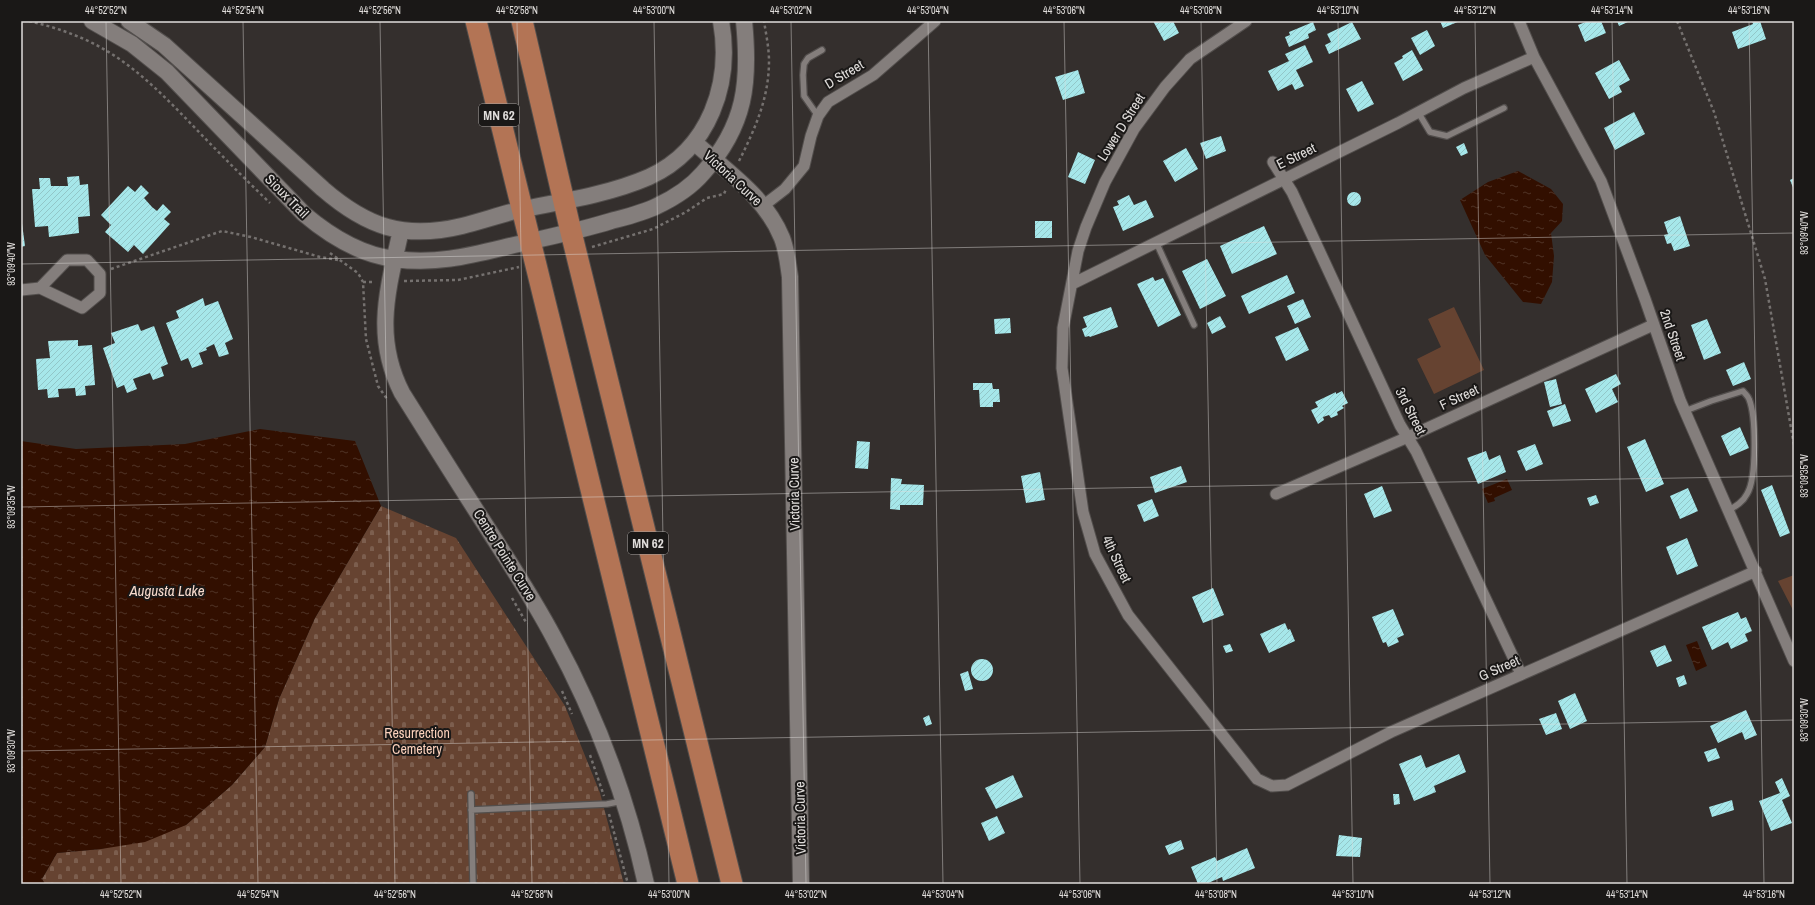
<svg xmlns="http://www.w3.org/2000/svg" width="1815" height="905" font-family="'Archivo Narrow',sans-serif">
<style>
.green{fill:#664331}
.cemetery{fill:url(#cemetery-stones)}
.water{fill:url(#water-ripples)}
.building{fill:url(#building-hatch)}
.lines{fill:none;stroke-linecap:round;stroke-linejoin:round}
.lane-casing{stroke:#524e4c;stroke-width:8}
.street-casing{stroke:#524e4c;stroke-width:13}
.secondary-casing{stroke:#524e4c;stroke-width:18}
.highway-casing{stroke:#524e4c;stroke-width:23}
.path{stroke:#75716f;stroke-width:2.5;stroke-dasharray:3 3;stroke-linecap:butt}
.lane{stroke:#847e7c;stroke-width:5.5}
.street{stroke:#847e7c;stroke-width:11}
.secondary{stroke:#847e7c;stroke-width:16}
.highway{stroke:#b37455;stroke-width:21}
.ticks{fill:none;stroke:#e0dddb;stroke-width:1;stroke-opacity:0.45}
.labels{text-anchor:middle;stroke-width:4;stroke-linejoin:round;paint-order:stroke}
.shield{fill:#1a1817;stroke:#a5a2a0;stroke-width:1}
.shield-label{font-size:13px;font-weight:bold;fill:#e0dddb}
.street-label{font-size:14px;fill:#e0dddb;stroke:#1a1817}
.park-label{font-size:14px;fill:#fcd1bc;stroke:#1a1817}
.water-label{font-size:15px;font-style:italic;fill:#f7dacc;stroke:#1a1817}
.neatline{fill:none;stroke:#e0dddb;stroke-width:1.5}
.ticks-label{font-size:10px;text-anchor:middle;fill:#e0dddb}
</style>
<defs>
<pattern id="cemetery-stones" width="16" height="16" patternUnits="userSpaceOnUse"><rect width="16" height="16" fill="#664331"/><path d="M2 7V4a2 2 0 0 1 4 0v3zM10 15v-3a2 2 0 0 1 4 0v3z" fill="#7c5e4e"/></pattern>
<pattern id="water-ripples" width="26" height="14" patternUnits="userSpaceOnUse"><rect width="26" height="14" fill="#320f00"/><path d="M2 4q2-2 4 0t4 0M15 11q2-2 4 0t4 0" fill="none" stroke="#4f3225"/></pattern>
<pattern id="building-hatch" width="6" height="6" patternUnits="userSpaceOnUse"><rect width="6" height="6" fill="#a6e7ea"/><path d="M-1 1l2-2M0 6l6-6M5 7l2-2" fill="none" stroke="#92c6c8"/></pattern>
</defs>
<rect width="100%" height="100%" fill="#342f2d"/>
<path class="green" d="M1454 307 1484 370 1434 394 1417 359 1441 347 1428 319Z
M1794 575V612L1778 581Z"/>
<path class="cemetery" d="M381 506 456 538 565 706 600 793 624 884H45L42 879 57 853 101 849 186 825 232 785 265 747 279 699 315 618Z"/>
<path class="water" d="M1518 171 1551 189 1563 204 1562 221 1551 233 1554 256 1552 282 1541 304 1523 302 1485 255 1460 200 1488 182Z
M260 429 355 441 381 506 315 618 279 699 265 747 232 785 186 825 145 842 101 849 57 853 42 879 45 884H21V441L76 449 185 444Z
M1507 479 1512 490 1494 498 1495 501 1488 503 1482 489Z
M1697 641 1707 666 1696 671 1686 645Z"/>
<path class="building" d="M1153 21H1173L1179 33 1164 41Z
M1440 21H1460L1443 28Z
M1588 21H1601L1606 33 1585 42 1578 25Z
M1617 21H1630L1619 26Z
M1752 21H1760L1766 39 1738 49 1732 32 1753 24Z
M1313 22 1316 30 1308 34 1309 38 1289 47 1285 37 1290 35 1289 32Z
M1352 22 1361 39 1329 54 1325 45 1331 42 1327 34Z
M1427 30 1435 46 1420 55 1411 38Z
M1305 45 1313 62 1296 70 1304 86 1295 90 1292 84 1278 91 1268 71 1289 61 1285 54Z
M1412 50 1423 70 1403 81 1394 63 1403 58 1402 56Z
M1619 60 1630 80 1619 86 1622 92 1609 99 1595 73Z
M1078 70 1085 93 1063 100 1055 77Z
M1362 81 1374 104 1358 112 1346 89Z
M1634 112 1645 134 1615 150 1604 128Z
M1221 136 1226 151 1206 159 1200 143Z
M1464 143 1468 153 1461 156 1456 147Z
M1186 148 1198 169 1175 182 1163 161Z
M1078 152 1095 160 1085 184 1068 177Z
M79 176 80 185 88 184 90 216 78 217 79 233 49 237 48 226 35 227 32 189H40L39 178H50L51 186H68L67 177Z
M1794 178V190L1790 180Z
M141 185 149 193 144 198 152 207 157 211 163 204 171 212 164 219 170 224 143 254 134 245 128 252 105 232 111 225 101 215 128 186 135 192Z
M1347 199a7 7 0 1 1 14 0a7 7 0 1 1-14 0Z
M1129 195 1134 205 1146 200 1154 217 1123 231 1113 207 1119 205 1117 201Z
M21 216 25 246 21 247Z
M1680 216 1690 246 1674 251 1671 243 1667 244 1664 235 1668 234 1664 222Z
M1035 221H1052V238H1035Z
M1264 226 1277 254 1232 274 1220 246Z
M1207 259 1226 296 1200 309 1182 271Z
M1287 275 1295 293 1249 314 1241 296Z
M1153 277 1155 281 1163 278 1181 315 1158 327 1137 284Z
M203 298 205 306 218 301 233 339 225 343 229 354 219 357 214 344 206 348 207 350 199 353 203 364 192 368 188 358 181 361 166 323 179 318 176 311Z
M1303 299 1311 317 1295 324 1287 306Z
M1111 307 1118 327 1090 337 1089 336 1085 337 1082 329 1087 327 1083 317Z
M1220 316 1226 327 1212 334 1207 323Z
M1010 318 1011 333 995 334 994 319Z
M1707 319 1721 353 1704 360 1691 325Z
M138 324 141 331 154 326 168 364 161 367 164 376 153 380 150 373 133 379 137 389 127 393 124 385 117 388 103 348 115 343 111 333Z
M1298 327 1309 350 1286 361 1275 337Z
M78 340V346L92 345 95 385 85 386 86 395 76 396 75 388 58 389 59 397 48 398 47 389 38 390 36 359 50 358 48 341Z
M1744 362 1751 379 1733 386 1726 370Z
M1616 374 1621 384 1612 389 1618 402 1596 413 1585 389Z
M1556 379 1562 404 1550 407 1544 382Z
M973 383H992L993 389H999L1000 402H993V407H980L979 390H973Z
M1342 391 1348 403 1342 406 1344 408 1337 412 1338 415 1331 418 1329 415 1323 417 1324 420 1318 424 1311 410 1318 407 1315 402 1336 392V394Z
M1565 404 1571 421 1553 427 1547 411Z
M1740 427 1749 448 1730 456 1721 436Z
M1645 439 1664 484 1646 492 1627 447Z
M857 441 870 442 868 469 855 468Z
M1535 444 1543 464 1526 471 1517 451Z
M1486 451 1489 460 1500 455 1506 472 1478 484 1467 458Z
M1181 466 1187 482 1155 493 1150 477Z
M1040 472 1045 500 1026 503 1021 476Z
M891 478 902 479 901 484 924 485 923 505H900V510L890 509Z
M1772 485 1790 533 1780 537 1761 490Z
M1382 486 1392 511 1374 518 1364 494Z
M1688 488 1698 511 1680 519 1670 496Z
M1596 495 1599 503 1590 506 1587 498Z
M1152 499 1159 516 1144 522 1137 505Z
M1687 538 1698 566 1677 575 1666 547Z
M1213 588 1224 615 1203 623 1192 597Z
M1393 609 1404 635 1397 638 1399 642 1388 647 1386 642 1383 643 1372 617Z
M1738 612 1741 619 1746 617 1752 631 1745 634 1748 641 1731 649 1728 642 1712 650 1702 627Z
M1285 623 1288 630 1290 629 1295 641 1269 653 1260 634Z
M1230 644 1233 651 1226 653 1223 646Z
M1665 645 1672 661 1657 667 1650 651Z
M971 670a11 11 0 1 1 22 0a11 11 0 1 1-22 0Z
M968 671 973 689 965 691 960 674Z
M1684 675 1687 684 1679 687 1676 678Z
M1575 693 1587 721 1570 729 1558 701Z
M1746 710 1757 735 1745 740 1742 732 1718 743 1710 726Z
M1556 713 1562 729 1546 735 1539 719Z
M929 715 932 724 926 726 923 718Z
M1716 748 1720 758 1708 762 1704 752Z
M1459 754 1466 772 1434 786 1436 792 1414 801 1399 764 1421 755 1426 768Z
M1013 775 1023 797 996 809 985 788Z
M1782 778 1790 796 1782 800 1792 823 1771 831 1759 801 1780 793 1775 782Z
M1393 794H1399L1400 804 1394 805Z
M1732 800 1734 810 1712 817 1709 807Z
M997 816 1005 833 989 841 981 823Z
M1339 835 1362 838 1360 857 1336 856Z
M1181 840 1184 849 1169 855 1165 846Z
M1247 848 1255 868 1223 881 1222 877 1206 884H1198L1191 867 1215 857 1217 861Z"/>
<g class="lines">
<g class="lane-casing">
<path id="lane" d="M1418 112 1430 132 1447 136 1504 108
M818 116 804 96 803 75 804 64 808 58 822 50
M1156 242 1194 325
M1685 411 1711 401 1743 391C1745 394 1748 396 1749 399 1756 416 1757 478 1747 494 1743 502 1736 506 1729 510
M471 794 473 884
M471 810 607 804 623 801"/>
</g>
<g class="street-casing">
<path id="street" d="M1246 21 1190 59 1165 87 1134 129 1105 182 1086 227 1078 251 1063 328 1062 368 1083 512 1095 554 1128 615 1257 779 1272 786 1287 785 1391 732 1756 571
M1519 21 1534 57 1601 181 1645 299 1680 400 1794 661
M1273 162 1292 192 1400 425 1416 451 1521 674
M763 206 785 189 804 166 811 136 818 116 828 102 873 75 935 21
M1072 284 1398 123 1464 88 1534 57
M21 290 40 288 82 308 100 293V274L87 260H67L40 288
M1276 494 1408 437 1653 325"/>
</g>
<g class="secondary-casing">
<path id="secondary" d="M92 21 132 44 167 72 304 214C330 236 361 255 395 259 444 266 485 251 532 241 558 235 585 229 611 221 626 217 643 213 657 206 674 198 691 187 703 173 746 125 750 82 744 21
M129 21 164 45 323 189C367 227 404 240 462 226 482 221 502 214 523 209 565 201 610 194 649 177 710 149 732 83 721 21
M694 142C726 171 765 196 782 238 787 251 788 264 790 277L801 884
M401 230C388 289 373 336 402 393 431 439 459 484 488 529 511 565 534 600 554 638 596 715 627 798 646 884"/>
</g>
<g class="highway-casing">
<path id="highway" d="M476 21 688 884
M522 21 571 232 732 884"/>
</g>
<path class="path" d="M29 21C54 27 78 35 100 47 138 68 167 99 197 130 221 155 245 179 270 203
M1677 21 1714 112 1765 279 1794 445
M739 161C755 129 769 98 769 61 769 48 766 34 764 21
M592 247 653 229 686 212 707 198 724 194 726 189
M330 253 358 273 363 282 366 339 378 386 387 399
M111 269 222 231 251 237 320 257 338 260
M404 281 458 280 519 267
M363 282H375
M512 598 527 624
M562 691 572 714
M590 755 604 796
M609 814 628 884"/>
<use href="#lane" class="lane"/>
<use href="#street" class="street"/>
<use href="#secondary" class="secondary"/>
<use href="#highway" class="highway"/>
</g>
<path class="ticks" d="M106 21 121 884M243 21 258 884M380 21 395 884M517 21 532 884M654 21 669 884M791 21 806 884M928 21 943 884M1064 21 1080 884M1201 21 1217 884M1338 21 1353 884M1475 21 1490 884M1612 21 1627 884M1749 21 1764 884M21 264 1794 233M21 507 1794 476M21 751 1794 720"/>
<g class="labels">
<g class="shield">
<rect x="479" y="104" width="40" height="22" rx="3"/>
<rect x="628" y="532" width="40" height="22" rx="3"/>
</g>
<g class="shield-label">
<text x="499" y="120">MN 62</text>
<text x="648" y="548">MN 62</text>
</g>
<g class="street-label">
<text transform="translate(844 74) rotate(-31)" y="5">D Street</text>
<text transform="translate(1121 127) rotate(-58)" y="5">Lower D Street</text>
<text transform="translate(1296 156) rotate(-26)" y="5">E Street</text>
<text transform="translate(733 178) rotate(43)" y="5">Victoria Curve</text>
<text transform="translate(287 196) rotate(45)" y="5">Sioux Trail</text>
<text transform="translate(1673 335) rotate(71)" y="5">2nd Street</text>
<text transform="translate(1459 397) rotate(-25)" y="5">F Street</text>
<text transform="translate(1411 411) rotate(63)" y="5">3rd Street</text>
<text transform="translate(794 494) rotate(-91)" y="5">Victoria Curve</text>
<text transform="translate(505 555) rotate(58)" y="5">Centre Pointe Curve</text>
<text transform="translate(1117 559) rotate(65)" y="5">4th Street</text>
<text transform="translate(1499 668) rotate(-24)" y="5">G Street</text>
<text transform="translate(800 818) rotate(-91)" y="5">Victoria Curve</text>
</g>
<g class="park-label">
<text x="417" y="738">Resurrection<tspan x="417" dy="16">Cemetery</tspan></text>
</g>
<g class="water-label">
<text x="167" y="596">Augusta Lake</text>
</g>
</g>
<rect width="1815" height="905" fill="none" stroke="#1a1817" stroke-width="44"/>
<rect x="22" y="22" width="1771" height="861" class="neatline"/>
<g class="ticks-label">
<text x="106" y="14">44°52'52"N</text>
<text x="243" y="14">44°52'54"N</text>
<text x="380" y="14">44°52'56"N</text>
<text x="517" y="14">44°52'58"N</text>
<text x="654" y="14">44°53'00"N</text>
<text x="791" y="14">44°53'02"N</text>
<text x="928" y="14">44°53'04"N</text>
<text x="1064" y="14">44°53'06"N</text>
<text x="1201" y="14">44°53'08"N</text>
<text x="1338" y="14">44°53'10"N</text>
<text x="1475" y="14">44°53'12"N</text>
<text x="1612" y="14">44°53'14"N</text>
<text x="1749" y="14">44°53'16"N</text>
<text transform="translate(1804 233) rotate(-90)" y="4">93°09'40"W</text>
<text transform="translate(11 264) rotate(-90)" y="4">93°09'40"W</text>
<text transform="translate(1804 476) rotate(-90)" y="4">93°09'35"W</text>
<text transform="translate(11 507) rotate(-90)" y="4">93°09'35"W</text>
<text transform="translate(1804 720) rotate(-90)" y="4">93°09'30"W</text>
<text transform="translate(11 751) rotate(-90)" y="4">93°09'30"W</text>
<text x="121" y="898">44°52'52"N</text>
<text x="258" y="898">44°52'54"N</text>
<text x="395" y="898">44°52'56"N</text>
<text x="532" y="898">44°52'58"N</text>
<text x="669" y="898">44°53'00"N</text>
<text x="806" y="898">44°53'02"N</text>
<text x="943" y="898">44°53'04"N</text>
<text x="1080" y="898">44°53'06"N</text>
<text x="1216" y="898">44°53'08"N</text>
<text x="1353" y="898">44°53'10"N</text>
<text x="1490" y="898">44°53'12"N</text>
<text x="1627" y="898">44°53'14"N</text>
<text x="1764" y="898">44°53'16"N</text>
</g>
</svg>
